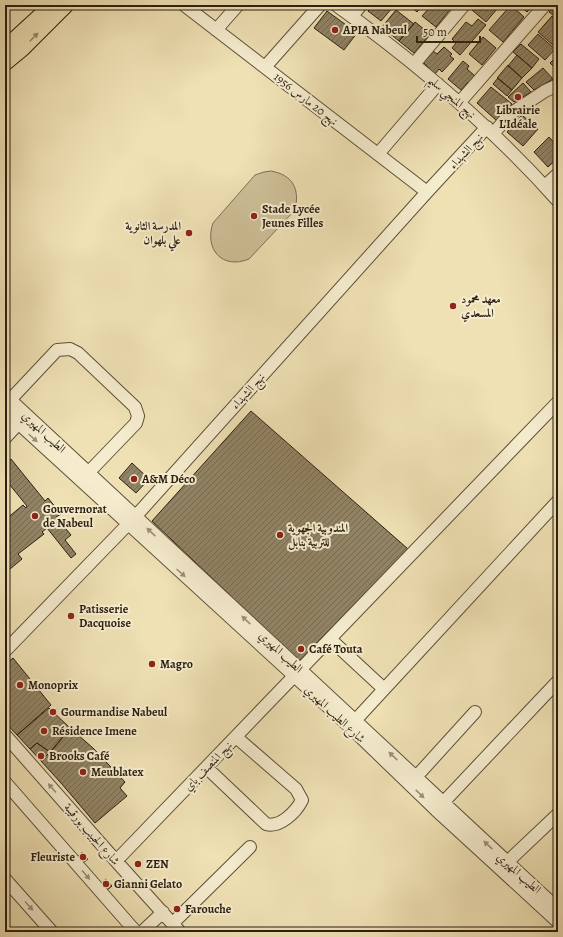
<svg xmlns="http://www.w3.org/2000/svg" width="563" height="937" font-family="Alegreya,Amiri,serif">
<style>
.pitch{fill:#cec098;stroke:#7c7054}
.building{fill:url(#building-hatch);stroke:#2b1f11}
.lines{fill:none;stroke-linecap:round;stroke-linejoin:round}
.minor-casing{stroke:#5c503a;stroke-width:14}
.major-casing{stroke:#2b1f11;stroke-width:17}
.minor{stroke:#f5ecce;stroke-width:12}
.major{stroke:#efe1b4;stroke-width:15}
.oneway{fill:#978a6b}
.oneway2{fill:#9a9079}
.poi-dot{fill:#8f2418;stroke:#f5ecce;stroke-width:1.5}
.labels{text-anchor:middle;stroke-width:4;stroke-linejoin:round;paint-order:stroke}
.poi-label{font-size:12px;font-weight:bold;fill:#2b1f11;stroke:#f5ecce;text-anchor:start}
.street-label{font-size:12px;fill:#2b1f11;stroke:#f5ecce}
</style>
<defs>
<pattern id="building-hatch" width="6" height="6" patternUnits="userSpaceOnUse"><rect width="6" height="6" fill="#918466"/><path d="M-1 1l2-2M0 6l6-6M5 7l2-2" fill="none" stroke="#776b53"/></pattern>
</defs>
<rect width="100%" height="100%" fill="#efe1b4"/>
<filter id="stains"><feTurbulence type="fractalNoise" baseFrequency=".005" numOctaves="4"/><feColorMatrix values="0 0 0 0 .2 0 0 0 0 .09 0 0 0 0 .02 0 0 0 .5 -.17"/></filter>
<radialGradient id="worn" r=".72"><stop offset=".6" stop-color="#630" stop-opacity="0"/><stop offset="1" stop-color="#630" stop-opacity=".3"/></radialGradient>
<path class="pitch" d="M271 171C293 175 300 189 295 210L249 259C222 270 204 249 213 223L255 175 264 172Z"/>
<path class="building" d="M373 5H389L392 8 381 21 368 11Z
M392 5H401L397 9Z
M409 5H423L417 12Z
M432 5H447L451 8 436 27 422 16Z
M476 5H493L497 9 486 22 472 10Z
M511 5 524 17 503 42 489 30Z
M519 5H534L527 12Z
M555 5H558V17L557 18 549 12Z
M396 10 414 24 399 41 382 27Z
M327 11 357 33 344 50 314 28Z
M552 16 558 22V39L553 45 538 32Z
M478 19 486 25 460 55 452 48 456 43 452 39 466 22 472 26Z
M415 22 430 34 414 53 399 41Z
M538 34 555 49 545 60 528 45Z
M483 37 496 48 482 65 469 54Z
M521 44 539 59 532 68 513 52Z
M444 47 452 54 450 56 454 59 442 72 439 69 435 74 423 62 433 51 437 54Z
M517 55 532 68 522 78 508 66Z
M558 55V71L550 63Z
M463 61 469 66 467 69 475 76 469 83 468 82 461 90 448 79Z
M508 65 522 78 512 90 497 78Z
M543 68 553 79 534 90 526 82Z
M498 78 512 90 507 96 493 84Z
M523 83 531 92 514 102 508 97Z
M491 87 512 104 497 121 477 103Z
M522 115 538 129 523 146 507 132Z
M549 137 558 147V158L548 167 534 152Z
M251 411 408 549 299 661 152 521Z
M11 459 45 501 48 498 61 514 56 517 71 535 65 540 76 554 71 558 47 528 42 532 44 534 18 554 22 559 10 569 5 563V520L23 505 26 508 27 506 5 479V464Z
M132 463 149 479 136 493 119 478Z
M13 658 51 705 17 735 5 722V665Z
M49 708 70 728 50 752 37 743 30 749 17 735Z
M70 728 93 748 125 782 120 788 127 796 95 823 61 783 41 761 56 746Z
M37 743 50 752 41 761 30 749Z
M82 852 88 859 84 862 78 856Z
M106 879 112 886 107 890 101 883Z"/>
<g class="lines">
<g class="minor-casing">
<path id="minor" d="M184 5 427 192
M336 5C417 63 492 127 558 201
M352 16 361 5
M216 30 238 5
M414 64 464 5
M265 67 320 5
M459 103 545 5
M493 134 510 114 545 91 558 85
M378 154 438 84
M545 186 558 174
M5 395 558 909
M10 400 57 350 70 349 78 353 135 407 138 416 136 423 88 473
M5 411 349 726 436 810 558 922
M5 438 18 424
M330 639 384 689
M5 651 135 517 427 192 487 127
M351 725 558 501
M5 735 116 861 180 932
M207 768 266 824C280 828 296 812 302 800L296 789 236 737
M416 777 475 712
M5 782 136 932
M438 808 558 681
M116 861 558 402
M501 868 558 814
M5 879 52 932
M173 923 250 847
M142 932 163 912"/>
</g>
<g class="major-casing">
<path id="major" d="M5 48 52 5
M5 63 22 49 66 5"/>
</g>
<use href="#minor" class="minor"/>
<use href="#major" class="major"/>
</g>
<defs><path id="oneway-solid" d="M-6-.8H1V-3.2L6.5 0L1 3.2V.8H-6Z"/></defs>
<use class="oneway" href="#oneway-solid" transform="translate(34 37) rotate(-45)"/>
<g class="oneway2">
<use href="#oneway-solid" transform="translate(33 438) rotate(42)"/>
<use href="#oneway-solid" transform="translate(151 532) rotate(-137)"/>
<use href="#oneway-solid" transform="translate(181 573) rotate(42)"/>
<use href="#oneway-solid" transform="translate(246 620) rotate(-137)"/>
<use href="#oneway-solid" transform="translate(393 756) rotate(-137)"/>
<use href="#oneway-solid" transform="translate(52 788) rotate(-131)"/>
<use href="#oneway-solid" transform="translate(420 794) rotate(44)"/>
<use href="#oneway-solid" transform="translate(488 845) rotate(-137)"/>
<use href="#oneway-solid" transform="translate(86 875) rotate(49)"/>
<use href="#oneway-solid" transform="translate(29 906) rotate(48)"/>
</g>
<g class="poi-dot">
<circle cx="335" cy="30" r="4"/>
<circle cx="518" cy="97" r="4"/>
<circle cx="254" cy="216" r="4"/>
<circle cx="189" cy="233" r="4"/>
<circle cx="453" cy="306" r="4"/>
<circle cx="134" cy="479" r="4"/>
<circle cx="35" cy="516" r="4"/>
<circle cx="280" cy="535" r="4"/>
<circle cx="71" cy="616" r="4"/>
<circle cx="301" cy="649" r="4"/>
<circle cx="152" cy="664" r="4"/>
<circle cx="20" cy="685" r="4"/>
<circle cx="53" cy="712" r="4"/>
<circle cx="44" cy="731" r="4"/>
<circle cx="41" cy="756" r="4"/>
<circle cx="83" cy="772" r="4"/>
<circle cx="83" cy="857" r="4"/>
<circle cx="138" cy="864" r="4"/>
<circle cx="106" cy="884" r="4"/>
<circle cx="177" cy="909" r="4"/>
</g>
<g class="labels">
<g class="poi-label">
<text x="343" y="34">APIA Nabeul</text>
<text x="518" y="114" text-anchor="middle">Librairie<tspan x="518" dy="14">L'Idéale</tspan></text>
<text x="262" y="213">Stade Lycée<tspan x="262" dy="14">Jeunes Filles</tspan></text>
<text x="181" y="230" text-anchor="end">المدرسة الثانوية<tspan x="181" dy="14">علي بلهوان</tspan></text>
<text x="461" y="303">معهد محمود<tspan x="461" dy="14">المسعدي</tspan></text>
<text x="142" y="483">A&amp;M Déco</text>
<text x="43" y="513">Gouvernorat<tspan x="43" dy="14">de Nabeul</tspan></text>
<text x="288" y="532">المندوبية الجهوية<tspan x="288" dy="14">للتربية بنابل</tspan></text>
<text x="79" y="613">Patisserie<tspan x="79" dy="14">Dacquoise</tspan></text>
<text x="309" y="653">Café Touta</text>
<text x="160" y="668">Magro</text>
<text x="28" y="689">Monoprix</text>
<text x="61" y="716">Gourmandise Nabeul</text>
<text x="52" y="735">Résidence Imene</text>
<text x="49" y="760">Brooks Café</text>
<text x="91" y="776">Meublatex</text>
<text x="75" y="861" text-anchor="end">Fleuriste</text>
<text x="146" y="868">ZEN</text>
<text x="114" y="888">Gianni Gelato</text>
<text x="185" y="913">Farouche</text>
</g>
<g class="street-label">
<text transform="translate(452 97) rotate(41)" y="4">نهج المنجي سليم</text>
<text transform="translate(306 99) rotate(38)" y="4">نهج 20 مارس 1956</text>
<text transform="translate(466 151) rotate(-47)" y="4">نهج الشهداء</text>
<text transform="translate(248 391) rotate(-48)" y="4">نهج الشهداء</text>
<text transform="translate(44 432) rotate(43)" y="4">الطيب المهيري</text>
<text transform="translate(281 652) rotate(43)" y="4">الطيب المهيري</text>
<text transform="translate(335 714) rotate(43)" y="4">شارع الطيب المهيري</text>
<text transform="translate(208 766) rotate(-46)" y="4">نهج المنصف باي</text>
<text transform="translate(92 834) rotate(49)" y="4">شارع الحبيب بورقيبة</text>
<text transform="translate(519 873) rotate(42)" y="4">الطيب المهيري</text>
</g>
</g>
<rect width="563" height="937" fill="none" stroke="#efe1b4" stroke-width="20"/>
<rect x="6" y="6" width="551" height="925" fill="none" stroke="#2b1f11" stroke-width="2"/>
<rect x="10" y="10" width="543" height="917" fill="none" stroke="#2b1f11"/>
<path d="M417 36v6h63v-6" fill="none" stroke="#2b1f11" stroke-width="2"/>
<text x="423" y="36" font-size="12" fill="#2b1f11" stroke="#f5ecce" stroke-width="3" paint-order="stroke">50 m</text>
<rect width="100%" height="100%" filter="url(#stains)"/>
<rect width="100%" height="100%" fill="url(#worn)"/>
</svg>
